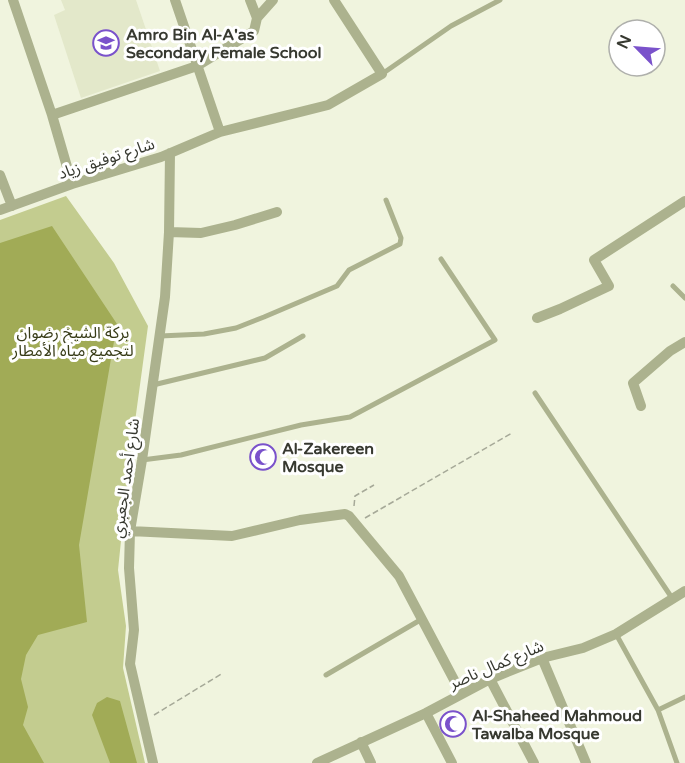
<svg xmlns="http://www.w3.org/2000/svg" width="685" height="763" font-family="'Varela Round','Noto Sans Arabic',sans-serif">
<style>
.built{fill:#e3e8ca}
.green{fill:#c3cc8f}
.water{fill:#a1ab56}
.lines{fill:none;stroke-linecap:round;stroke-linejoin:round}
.path{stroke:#a6a998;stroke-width:1.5;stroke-dasharray:6 3;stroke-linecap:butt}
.service{stroke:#acb28e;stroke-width:5}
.minor{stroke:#acb28e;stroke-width:10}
.labels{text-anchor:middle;stroke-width:6;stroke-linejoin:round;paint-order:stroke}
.poi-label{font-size:16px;font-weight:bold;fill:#373930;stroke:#fff;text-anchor:start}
.street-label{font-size:16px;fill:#373930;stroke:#fff}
.park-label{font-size:16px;fill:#383c18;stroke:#fff}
</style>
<rect width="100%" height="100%" fill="#f0f4de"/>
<path class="built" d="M61 0H136L160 71 81 98 54 15 65 10Z"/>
<path class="green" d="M66 196 114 263 148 326 128 473 118 570 126 626 123 668 145 763H0V220Z"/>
<path class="water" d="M52 226 117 324 79 545 87 622 38 635 26 655 21 679 28 707 23 725 44 763H0V243Z
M107 697 120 701 137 763H110L92 715 97 703Z"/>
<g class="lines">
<path class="path" d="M354 506 355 496 374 485
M365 518 512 433
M154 715 223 673"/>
<path class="service" d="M382 74 451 26 500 0
M673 286 685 298
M160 336 204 334 236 328 264 317 337 286 349 270 400 244 401 238 386 200
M153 385 265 358 303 336
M535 393 672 598
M142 460 181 455 301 425 350 417 495 340 441 259
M616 634 658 710 677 763
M326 675 422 619
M658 710 685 697"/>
<path class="minor" d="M13 0 52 115 72 184
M175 0 220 132
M250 0 257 18
M52 115 197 66 254 31 257 18 273 0
M0 175 12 206
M0 210 72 184 161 157 220 132 328 105 382 74 334 0
M169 232 170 153
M537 318 560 309 609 286 594 260 685 201
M641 406 633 383 670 351 685 342
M130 531 232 536 300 520 345 514 349 516 399 576 461 693
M542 658 586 763
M490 679 534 763
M426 713 452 763
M361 742 371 763
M153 763 130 664 134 630 129 568 130 531 142 460 165 297 169 232 201 233 235 225 277 212
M317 763 426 713 490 679 542 658 583 648 616 634 685 591"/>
</g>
<defs>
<g id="school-ring" transform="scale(1.35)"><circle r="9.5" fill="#fff" stroke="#7a52cb" stroke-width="1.5"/><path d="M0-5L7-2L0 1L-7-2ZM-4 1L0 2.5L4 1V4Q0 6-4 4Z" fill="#7a52cb"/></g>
<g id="mosque-ring" transform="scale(1.35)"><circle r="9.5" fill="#fff" stroke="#7a52cb" stroke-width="1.5"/><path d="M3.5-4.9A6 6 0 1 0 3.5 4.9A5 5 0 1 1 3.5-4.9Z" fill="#7a52cb"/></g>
</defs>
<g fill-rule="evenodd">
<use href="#school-ring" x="106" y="43"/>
<use href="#mosque-ring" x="263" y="457"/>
<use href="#mosque-ring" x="453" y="724"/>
</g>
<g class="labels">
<g class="poi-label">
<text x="126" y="40">Amro Bin Al-A'as<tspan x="126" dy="18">Secondary Female School</tspan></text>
<text x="282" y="454">Al-Zakereen<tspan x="282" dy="18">Mosque</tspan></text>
<text x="472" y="721">Al-Shaheed Mahmoud<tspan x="472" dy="18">Tawalba Mosque</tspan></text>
</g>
<g class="street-label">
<text transform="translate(106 158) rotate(-18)" y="6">شارع توفيق زياد</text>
<text transform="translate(125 478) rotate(-82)" y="6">شارع أحمد الجعبري</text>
<text transform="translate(496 664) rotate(-23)" y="6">شارع كمال ناصر</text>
</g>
<g class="park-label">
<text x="73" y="338">بركة الشيخ رضوان<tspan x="73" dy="18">لتجميع مياه الأمطار</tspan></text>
</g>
</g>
<g transform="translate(637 48) rotate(295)"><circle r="28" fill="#ffffff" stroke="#afb0ac" stroke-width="1.5"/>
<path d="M0-4.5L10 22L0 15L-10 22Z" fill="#7a52cb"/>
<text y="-9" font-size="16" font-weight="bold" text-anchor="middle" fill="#373930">N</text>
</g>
</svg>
